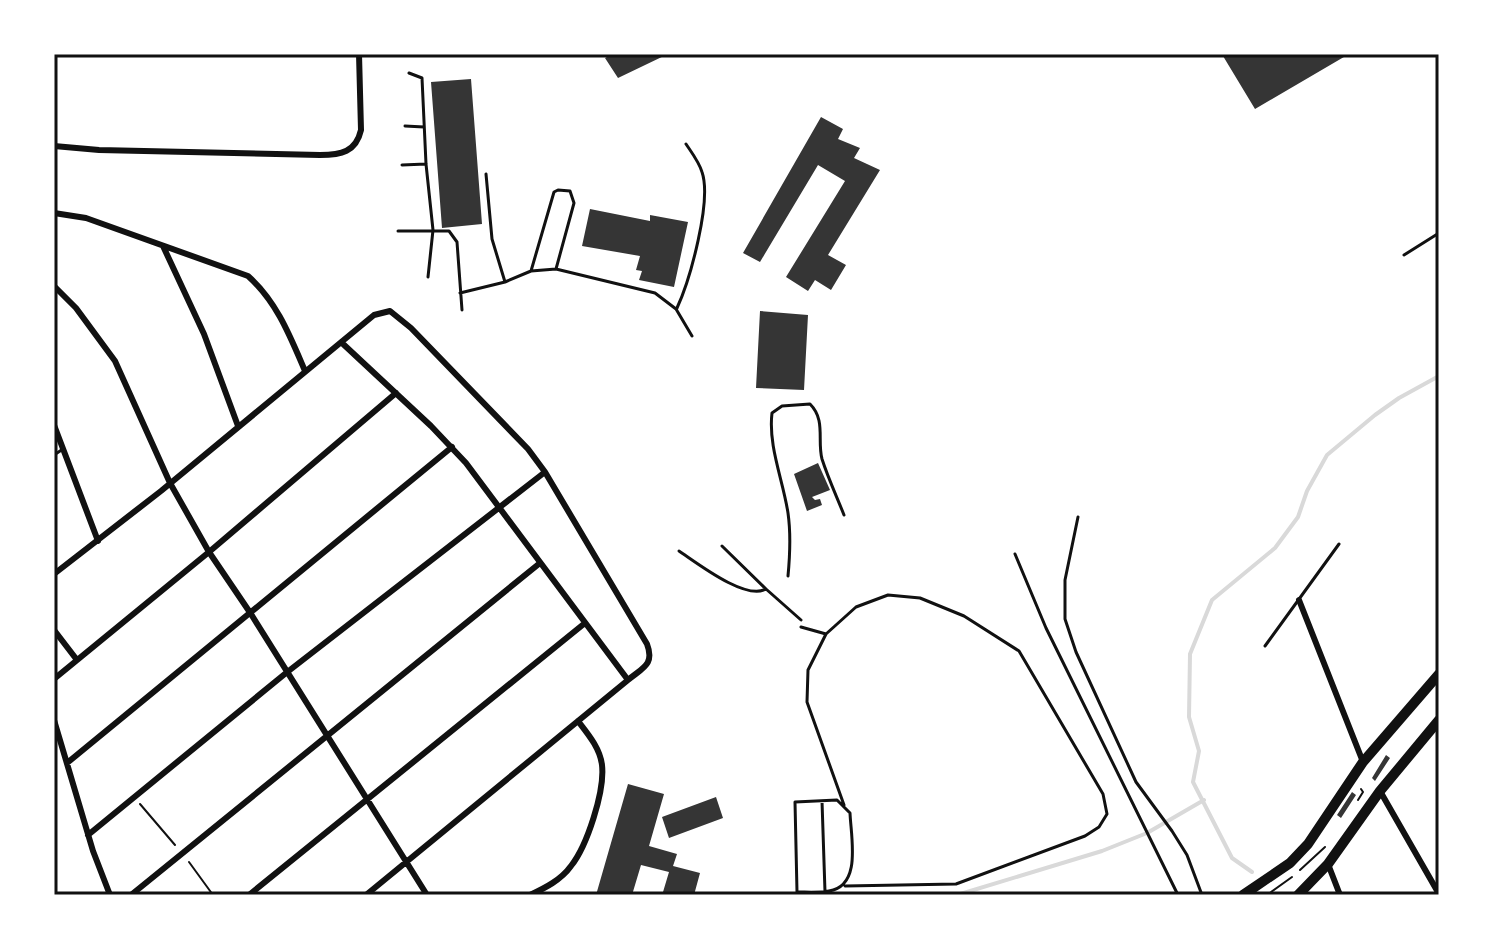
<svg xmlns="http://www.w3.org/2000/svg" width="1493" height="949" font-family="'IBM Plex Serif',serif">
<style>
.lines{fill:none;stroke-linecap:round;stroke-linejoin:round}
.stream{stroke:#d9d9d9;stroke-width:4}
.building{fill:#353535}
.path{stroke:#111;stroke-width:2}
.service{stroke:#111;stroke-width:3}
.minor{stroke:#111;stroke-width:6}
.primary{stroke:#111;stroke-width:10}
.neatline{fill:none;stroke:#111;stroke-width:3}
</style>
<rect width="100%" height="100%" fill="#fff"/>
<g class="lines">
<path class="stream" d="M1252 872 1232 858 1193 782 1199 751 1189 717 1190 654 1212 600 1275 548 1298 517 1307 491 1327 455 1375 415 1399 398 1439 376
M957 895 1102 851 1147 833 1204 800"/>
</g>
<path class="building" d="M612 54H668L618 78 605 58Z
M1226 54H1349L1255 109 1223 56Z
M471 79 482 224 442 228 431 82Z
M821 117 843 129 838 139 860 148 854 158 880 170 828 255 846 265 831 290 815 280 808 291 786 277 845 181 818 165 760 262 743 253Z
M590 209 650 221V215L688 222 674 287 639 280 642 271 636 270 640 256 582 246Z
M760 311 808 315 804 390 756 388Z
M818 463 830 490 812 497 815 500 820 499 822 505 807 511 794 474Z
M1386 755 1390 758 1375 781 1372 778Z
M628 784 664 794 649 846 677 854 673 866 700 873 694 895 663 892 669 872 641 865 632 895H596Z
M1352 792 1356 795 1341 818 1337 815Z
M716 797 723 818 669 838 662 817Z"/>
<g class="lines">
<path class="path" d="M1358 800 1363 792 1361 789
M140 804 175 845
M189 862 213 895
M1300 870 1325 847
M1267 895 1292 877"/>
<path class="service" d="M409 73 422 78 426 164 433 230 428 277
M405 126 424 127
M402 165 426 164
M486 174 492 239 505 282
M398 231H449L457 242 462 310
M1404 255 1439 233
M531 271 554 192 558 190 570 191 574 203 556 269
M460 293 505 282 531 271 556 269 655 293 676 309 692 336
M677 308C690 280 712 201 702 172 699 162 692 153 686 144
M54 455 63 449
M1078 517 1065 580V619L1076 652 1136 782 1172 831 1187 855 1202 895
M679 551C697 563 746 601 766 589L722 546
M1015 554 1046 628 1178 895
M788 576C790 555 791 534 788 513 783 480 768 446 772 413L782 406 810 404C826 420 817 440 822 459 828 478 837 497 844 515
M766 589 801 620
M801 627 826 634
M1265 646 1339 544
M837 800 850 813C851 838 862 886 829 891 819 893 807 892 797 892L795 802Z
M822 801 825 892
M844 805 807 702 808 670 826 634 856 607 888 595 920 598 964 616 1019 651 1103 794 1107 814 1099 827 1085 836 956 884 845 886"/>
<path class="minor" d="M54 146 99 150 320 155C341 155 356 152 361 130L359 54
M54 213 86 218 248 276C277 302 290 336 305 371
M163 246 204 334 238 426
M54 286 76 308 115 361 170 483 209 552 251 614 427 895
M342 343 431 426 466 463 628 680 366 895
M54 425 98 541
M54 574 161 491 374 315 390 311 411 328 528 449 545 472 647 644C655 665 642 668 628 680
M1299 600 1363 762
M54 630 77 660
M54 679 209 552 396 393
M54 720 93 851 110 895
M67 763 452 447
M1380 791 1439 894
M88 835 286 673 545 472
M1328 864 1340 895
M131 895 540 563
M249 895 585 623
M530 895C545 888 561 880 571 866 587 846 605 791 602 765 600 748 588 734 578 721"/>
<path class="primary" d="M1243 895 1290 863 1308 844 1363 762 1439 674
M1298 895 1328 864 1380 791 1439 720"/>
</g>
<rect width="1493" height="949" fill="none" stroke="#ffffff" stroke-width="112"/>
<rect x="56" y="56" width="1381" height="837" class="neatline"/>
</svg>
